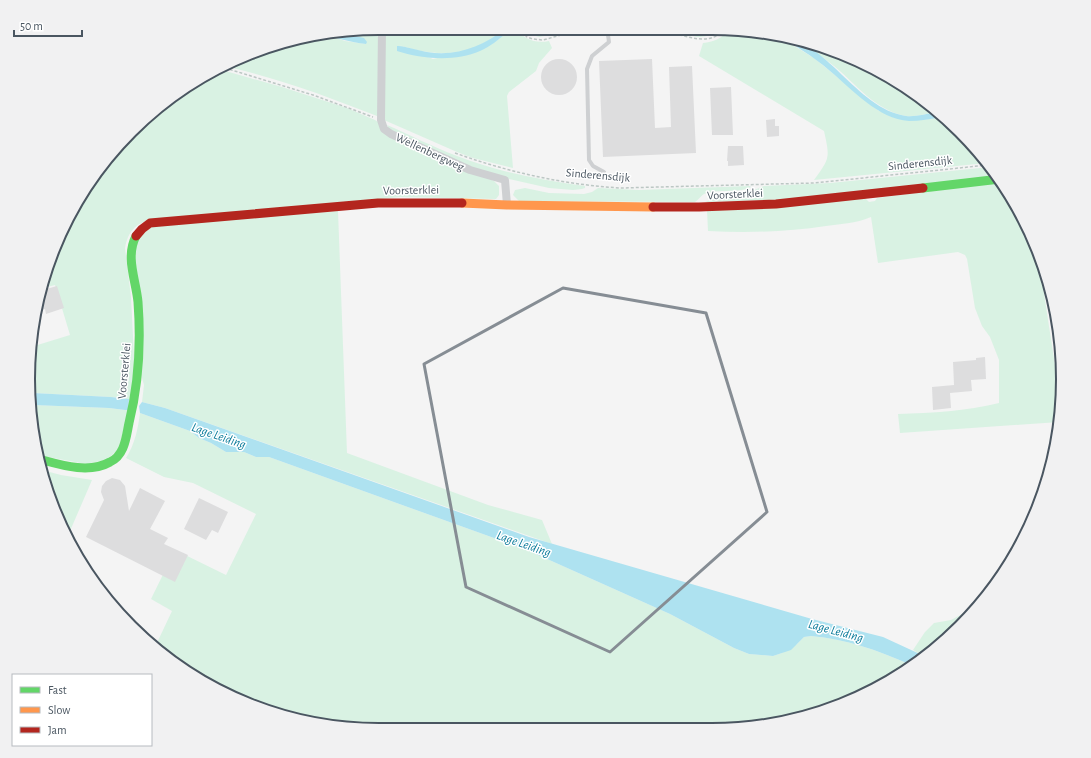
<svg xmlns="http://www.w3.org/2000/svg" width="1091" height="758" font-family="'Alegreya Sans',sans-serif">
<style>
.green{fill:#d9f2e3;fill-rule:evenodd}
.water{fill:#aee2f0}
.building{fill:#ddddde}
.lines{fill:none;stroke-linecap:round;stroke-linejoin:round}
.path{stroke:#bcc7c4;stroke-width:1.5;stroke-dasharray:3 2;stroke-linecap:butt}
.lane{stroke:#ced0d2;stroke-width:4}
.street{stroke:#ced0d2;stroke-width:8}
.fast{stroke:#63d668;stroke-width:9}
.slow{stroke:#ff974d;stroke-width:9}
.jam{stroke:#b3261e;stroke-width:9}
.marked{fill:none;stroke:#868d94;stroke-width:3;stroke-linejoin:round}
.labels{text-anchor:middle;stroke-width:3;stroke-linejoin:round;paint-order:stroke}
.street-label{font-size:12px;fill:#4a5661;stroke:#fff}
.water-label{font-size:13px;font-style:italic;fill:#0c7c9b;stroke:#fff}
.rim{fill:none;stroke:#4a5661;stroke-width:2}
</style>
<rect width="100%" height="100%" fill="#f4f4f4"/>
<path class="green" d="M379 28 378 115 377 116C329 97 278 78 228 67L288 40 320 36H330L345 41 366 44 358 36 342 33Z
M384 28H515C524 39 535 44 549 41L552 48 539 63 536 71 509 92 507 96 513 168 473 158 457 152 384 120ZM508 30V32L492 44 433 59 399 45C424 54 454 57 478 46 489 41 498 35 508 30Z
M522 28H587L539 37 529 34Z
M660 28 721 29C714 35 707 37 697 37Z
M728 30 774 34 814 58 879 111 922 120 942 117 960 131 987 163 814 180C830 158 830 158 824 131L699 56 703 43C713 42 722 39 728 30Z
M798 42 887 75 936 112C927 114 915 117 906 116 876 111 856 84 834 66 823 57 811 49 798 42Z
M222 70 282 87 347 108 375 120 378 122 380 127 494 181 499 186V195L496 199 399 197 350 203 151 220C135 223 128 232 125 248L131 297 135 376 132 399 118 450 106 460 86 464 37 455 35 447 33 405 109 408 125 410 129 399 111 397 33 393 31 347 70 335 55 285 43 288 55 244 115 148 184 87Z
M387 125C410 135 433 147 457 156 498 172 542 180 585 186V188L582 189 573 190 549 188 505 178 471 168 389 129Z
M990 167 997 176 800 199 705 202 716 198 747 193 764 186 830 183Z
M1002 182 1037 248 1061 404 1059 422 900 433 898 414C932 413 966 411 999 403V360L990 337 982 326 975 308 967 259 965 255 958 252 878 263 871 217C857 223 842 224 826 226 787 232 748 233 708 231L707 210 865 198 869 202 875 201 877 198Z
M750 186 751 187C737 194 718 188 704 194 701 196 698 200 695 202L519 201 513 195 515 190 525 188 549 193 584 194 592 192 598 188 639 190Z
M338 211 347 453 488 505 542 520 552 544 165 408 142 402 144 385 140 371 134 258 139 234 150 226Z
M140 413 190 431 199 438 211 443 226 452H244L256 457H269L527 550 670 614 734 648 749 654 773 656 782 653 797 644 804 637 811 636C846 639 877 650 909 664L867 694 780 723 712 730H379L310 723 244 703 184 671 155 647 172 611 151 599 175 550 226 575 256 514 193 483 164 477 126 458C135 444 138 428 140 413Z
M42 470 61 475 92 480 67 538 64 534Z
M979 605 960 627 922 655 913 650 925 632 934 623 951 620Z"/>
<path class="water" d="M506 29 508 30V32C499 39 490 47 480 51 455 62 422 59 397 51V46C401 45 421 51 427 52 457 57 482 46 506 29Z
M342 33 364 38 367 42 366 44C350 43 336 36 320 36Z
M774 34C828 39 855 108 906 116 915 117 927 114 936 112L942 117C931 119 920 121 909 121 878 119 852 89 830 71 813 56 794 45 774 34Z
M33 393 111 397 129 399 128 410H125L109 408 33 405Z
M142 402 165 408 529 537 812 619 883 637 922 655 909 664C877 650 846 639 811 636L804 637 791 650 773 656 749 654 734 648 670 614 527 550 269 457H256L244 452H226L211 443 199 438 190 431 140 413 139 406Z"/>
<path class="building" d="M541 77a18 18 0 1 1 36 0a18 18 0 1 1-36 0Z
M652 59 655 128 671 127 669 67 692 66 696 153 603 157 599 61Z
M731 87 733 135H712L710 88Z
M775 119V126H779V136L767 137 766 120Z
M728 146H743L744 165 728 166V161H727Z
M57 286 64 308 46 314 45 309 37 311 43 290Z
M985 357 986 379 971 380 972 391 950 393 951 408 933 410 932 387 954 385 953 362 976 360V358Z
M112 478 120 480 125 486 129 511 140 488 165 501 150 529 168 538 164 544 188 555 175 582 86 537 104 500 101 492 102 486 106 481Z
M199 498 228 512 218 533 212 530 206 540 184 529Z"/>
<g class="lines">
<path class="path" d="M518 28 527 37 533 39 543 40 561 35 602 29
M640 28C649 29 659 30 668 32 688 36 709 47 725 29
M225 68 313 95 373 117
M455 153C508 172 565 185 621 188L814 183 988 165"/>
<path class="lane" d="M604 172 593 166 589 160 587 69 592 56 609 42 607 28"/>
<path class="street" d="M382 28 381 120 384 129 391 134 470 170 505 180 507 205"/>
<path class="fast" d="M923 188 1000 179
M39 459C61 465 89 474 110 462 125 455 126 437 129 423 139 383 141 343 138 302 136 280 125 257 136 236"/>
<path class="slow" d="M462 203 507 205 653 207"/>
<path class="jam" d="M653 207H699L776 204 923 188
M136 236 142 229 150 223 378 203H462"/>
</g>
<path class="marked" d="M563 288 706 313 767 512 610 652 466 587 424 364Z"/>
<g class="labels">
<g class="street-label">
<text transform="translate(430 152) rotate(25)" y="4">Wellenbergweg</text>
<text transform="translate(920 163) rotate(-6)" y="4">Sinderensdijk</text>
<text transform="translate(598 175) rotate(5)" y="4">Sinderensdijk</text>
<text transform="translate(411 190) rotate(-1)" y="4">Voorsterklei</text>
<text transform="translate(735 194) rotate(-3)" y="4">Voorsterklei</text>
<text transform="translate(124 371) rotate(-85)" y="4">Voorsterklei</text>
</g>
<g class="water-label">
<text transform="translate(219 435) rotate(19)" y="5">Lage Leiding</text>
<text transform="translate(524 543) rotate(19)" y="5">Lage Leiding</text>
<text transform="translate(836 630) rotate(15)" y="5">Lage Leiding</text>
</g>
</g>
<path d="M0 0H1091V758H0ZM379 35H712A344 344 0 0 1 1056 379V379A344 344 0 0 1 712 723H379A344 344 0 0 1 35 379V379A344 344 0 0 1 379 35Z" fill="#f1f1f2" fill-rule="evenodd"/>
<path class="rim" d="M379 35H712A344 344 0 0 1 1056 379V379A344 344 0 0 1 712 723H379A344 344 0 0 1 35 379V379A344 344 0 0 1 379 35Z"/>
<rect x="12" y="674" width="140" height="72" fill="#ffffff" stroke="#b7bbc0"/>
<rect x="20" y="687" width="20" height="6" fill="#63d668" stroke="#b7bbc0"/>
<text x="48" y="694" font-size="12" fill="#4a5661">Fast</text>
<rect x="20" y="707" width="20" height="6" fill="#ff974d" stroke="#b7bbc0"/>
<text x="48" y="714" font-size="12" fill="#4a5661">Slow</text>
<rect x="20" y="727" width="20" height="6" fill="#b3261e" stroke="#b7bbc0"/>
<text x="48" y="734" font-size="12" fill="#4a5661">Jam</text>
<path d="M14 30v6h68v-6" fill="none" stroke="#4a5661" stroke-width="2"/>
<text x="20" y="30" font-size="12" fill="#4a5661" stroke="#ffffff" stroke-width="3" paint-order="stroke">50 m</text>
</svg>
